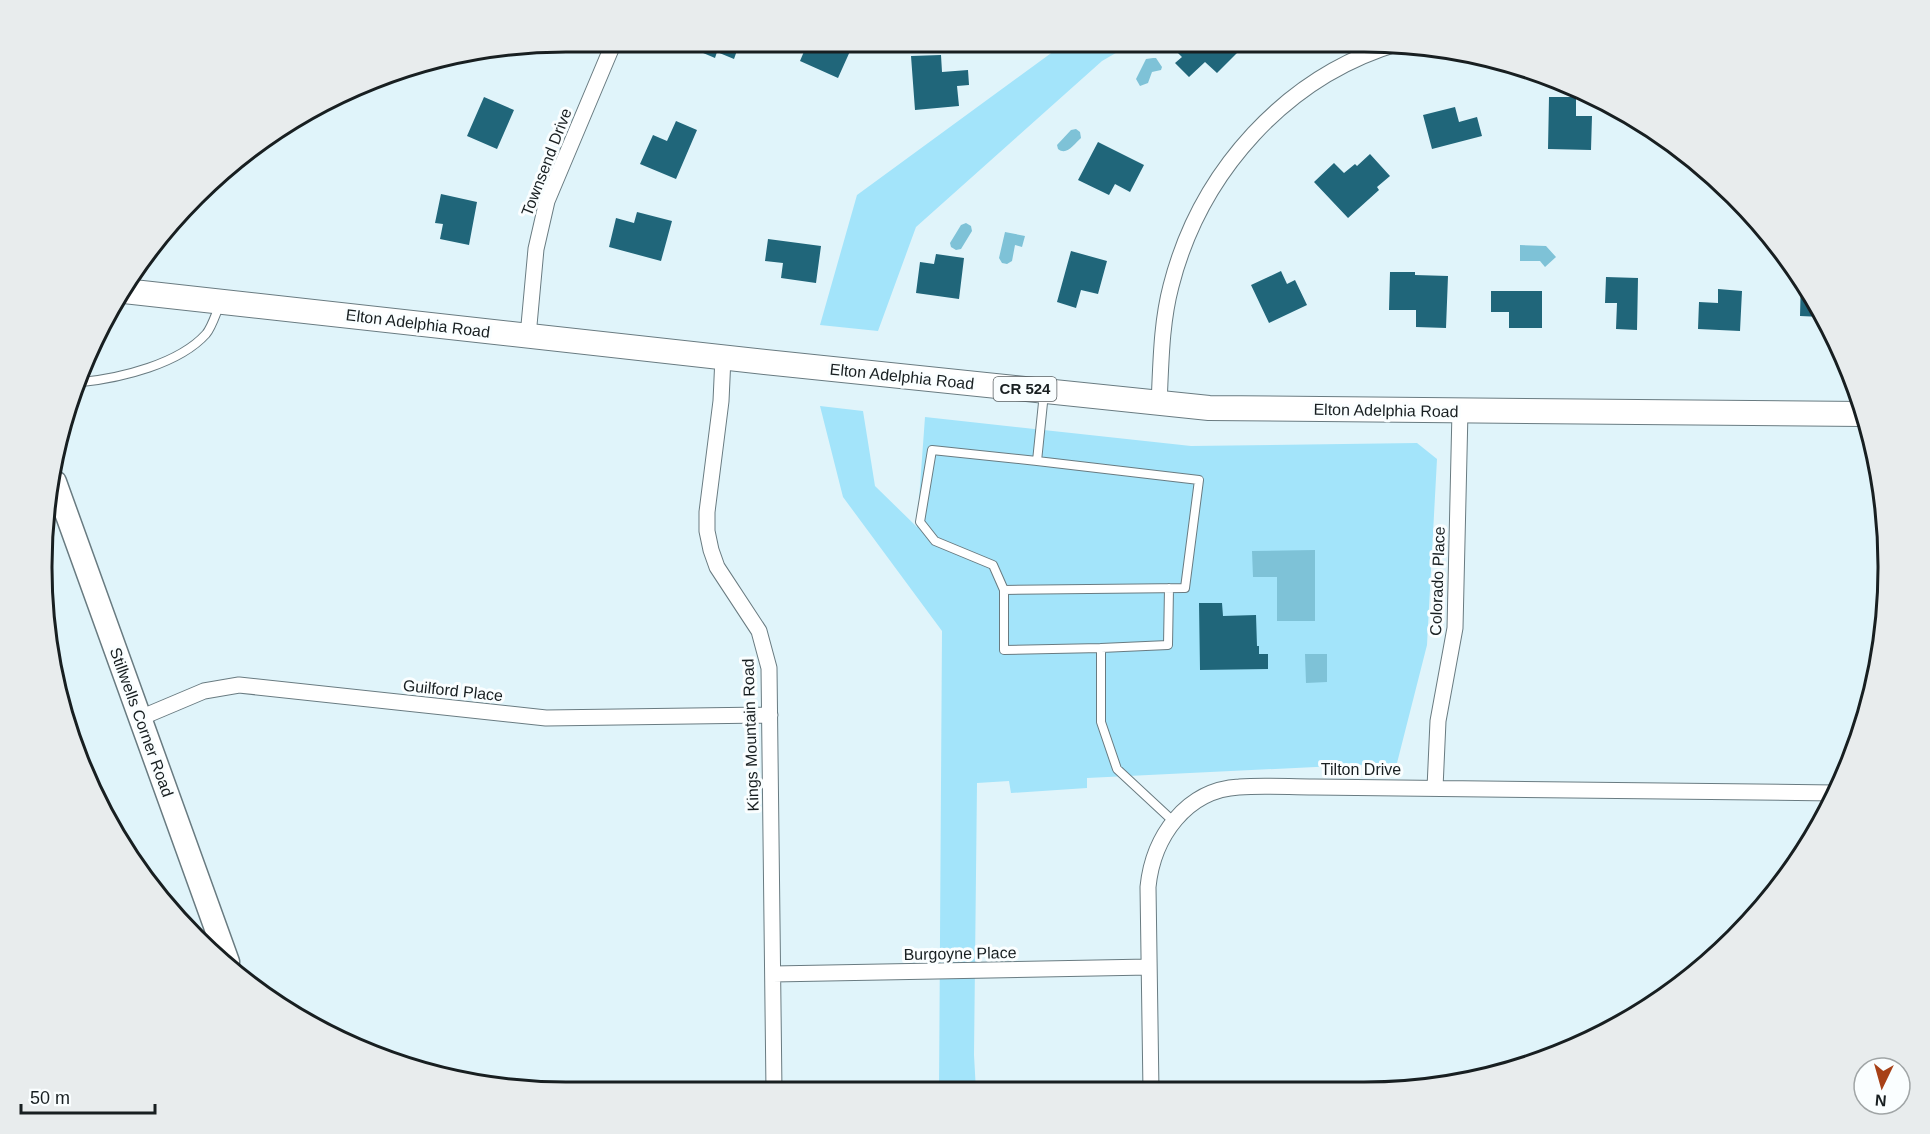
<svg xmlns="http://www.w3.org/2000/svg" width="1930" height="1134" font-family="Helvetica,sans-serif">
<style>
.green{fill:#a3e4fa}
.water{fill:#7ec2d7}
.building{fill:#20667a}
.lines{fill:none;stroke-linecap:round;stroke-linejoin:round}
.lane-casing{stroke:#697b81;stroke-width:10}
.street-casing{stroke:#697b81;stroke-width:17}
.secondary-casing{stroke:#697b81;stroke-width:25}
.primary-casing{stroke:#697b81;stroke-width:26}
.lane{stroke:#fff;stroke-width:8}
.street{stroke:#fff;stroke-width:15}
.secondary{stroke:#fff;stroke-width:22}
.primary{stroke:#fff;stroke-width:24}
.labels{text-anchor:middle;stroke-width:6;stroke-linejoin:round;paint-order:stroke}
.shield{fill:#fafeff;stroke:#5c6264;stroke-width:1.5}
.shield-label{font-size:15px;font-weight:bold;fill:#181f21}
.street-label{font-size:16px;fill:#181f21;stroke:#fafeff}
.rim{fill:none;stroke:#181f21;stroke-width:3}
</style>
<rect width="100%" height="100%" fill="#e0f4fa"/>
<path class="green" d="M1065 43H1133L1102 61 916 227 878 331 820 325 857 195Z
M820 406 863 411 875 486 917 527 925 417 1191 446 1417 443 1437 459 1427 645 1397 763 1087 778V788L1011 793 1009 781 977 783 974 1055 976 1091H939L942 631 843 497Z"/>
<path class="water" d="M1153 58H1156L1162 67 1161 70 1152 72 1148 83 1140 86 1136 79 1146 59Z
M1076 129 1080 132 1081 138C1074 144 1067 156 1058 149L1057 145 1071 130Z
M966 223 971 226 972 231 961 249 956 250 951 247 950 243 961 225Z
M1005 232 1025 236 1022 247 1015 245 1012 261 1007 264 1002 263 999 258Z
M1520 245 1546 246 1556 257 1545 267 1540 261H1520Z
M1315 550V621H1277V577H1253L1252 551Z
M1305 654H1327V682L1306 683Z"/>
<path class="building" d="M677 42H740L734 59 717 52 715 58Z
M808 42H835L851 49 838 78 800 61Z
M1184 43H1227L1237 53 1217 73 1205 62 1189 77 1175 63 1182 57 1176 51Z
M941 55 942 72 968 70 969 85 957 86 959 106 915 110 911 56Z
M484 97 514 110 497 149 467 136Z
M1549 97H1576V116H1592L1591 150 1548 149Z
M1455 107 1459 122 1477 117 1482 136 1432 149 1423 115Z
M676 121 697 130 676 179 640 164 653 135 667 141Z
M1098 142 1144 165 1130 192 1115 184 1109 195 1078 180Z
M1370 154 1390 176 1377 187 1379 190 1348 218 1314 182 1334 163 1344 173 1355 164 1357 166Z
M441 194 477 202 469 245 440 239 443 224 435 223Z
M637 212 672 221 661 261 609 247 616 218 634 223Z
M768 239 821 246 816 283 781 278 783 263 765 261Z
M1071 251 1107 261 1098 294 1081 290 1076 308 1057 302Z
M936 254 964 258 959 299 916 293 920 262 934 264Z
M1281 271 1287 284 1295 280 1307 305 1269 323 1251 285Z
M1390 272H1415V275L1448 276 1446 328 1416 327V310H1389Z
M1606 277 1638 278 1637 330 1616 329 1617 303H1605Z
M1801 278 1806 287 1822 317 1800 316Z
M1718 289 1742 291 1740 331 1698 329 1699 302 1718 303Z
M1491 291H1542V328H1509V312H1491Z
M1199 603H1222L1223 616 1256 615 1257 646H1259V654H1268V669L1200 670Z"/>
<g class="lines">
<g class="lane-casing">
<path id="lane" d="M82 382C121 378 179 364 206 334 212 327 216 313 220 304
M1044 393 1037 461 1199 480 1185 588 1004 590V650L1101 648V722L1117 769 1173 821
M1004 590 993 565 935 541 920 522 932 450 1037 461
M1101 648 1168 645 1169 588"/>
</g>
<g class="street-casing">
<path id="street" d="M528 336 536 249 547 201 614 42
M723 357 721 401 707 512V531L711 550 717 567 759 631 769 668 774 1091
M1159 404C1161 364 1161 324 1171 286 1200 172 1286 76 1399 43
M140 718 204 691 239 685 546 718 770 715
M1435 788 1438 721 1455 628 1460 411
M773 974 1149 967
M1151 1091 1148 887C1153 837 1186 790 1239 787 1264 785 1289 787 1314 787L1835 793"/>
</g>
<g class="secondary-casing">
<path id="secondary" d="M55 482 228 962"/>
</g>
<g class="primary-casing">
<path id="primary" d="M124 291 765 362 1209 408 1863 414"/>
</g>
<use href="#lane" class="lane"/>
<use href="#street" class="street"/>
<use href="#secondary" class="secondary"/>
<use href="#primary" class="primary"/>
</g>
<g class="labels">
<rect class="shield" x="993.5" y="377" width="63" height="24" rx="4.5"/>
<g class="shield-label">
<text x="1025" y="394">CR 524</text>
</g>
<g class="street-label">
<text transform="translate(546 162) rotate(-69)" y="6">Townsend Drive</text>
<text transform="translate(418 323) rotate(7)" y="6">Elton Adelphia Road</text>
<text transform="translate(902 376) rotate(6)" y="6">Elton Adelphia Road</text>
<text transform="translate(1386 410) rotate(1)" y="6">Elton Adelphia Road</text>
<text transform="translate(1437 581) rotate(-88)" y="6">Colorado Place</text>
<text transform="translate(453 690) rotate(6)" y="6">Guilford Place</text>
<text transform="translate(142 722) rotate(70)" y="6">Stillwells Corner Road</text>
<text transform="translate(750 735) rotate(-92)" y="6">Kings Mountain Road</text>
<text x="1361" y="775">Tilton Drive</text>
<text transform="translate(960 953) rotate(-1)" y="6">Burgoyne Place</text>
</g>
</g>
<path d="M0 0H1930V1134H0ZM566 52H1364A514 514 0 0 1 1878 566V568A514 514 0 0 1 1364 1082H566A514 514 0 0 1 52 568V566A514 514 0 0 1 566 52Z" fill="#e8eced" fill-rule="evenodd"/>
<path class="rim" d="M566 52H1364A514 514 0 0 1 1878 566V568A514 514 0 0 1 1364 1082H566A514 514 0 0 1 52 568V566A514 514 0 0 1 566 52Z"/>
<g transform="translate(1882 1086) rotate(185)"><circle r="28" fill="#fafeff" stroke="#a0a5a6" stroke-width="1.5"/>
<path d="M0-4.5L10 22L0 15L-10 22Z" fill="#a74117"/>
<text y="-9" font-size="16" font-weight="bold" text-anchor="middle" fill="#181f21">N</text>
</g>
<path d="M21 1104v9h134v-9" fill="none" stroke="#181f21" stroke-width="3"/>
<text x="30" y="1104" font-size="18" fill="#181f21" stroke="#fafeff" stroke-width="4.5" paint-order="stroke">50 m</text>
</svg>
